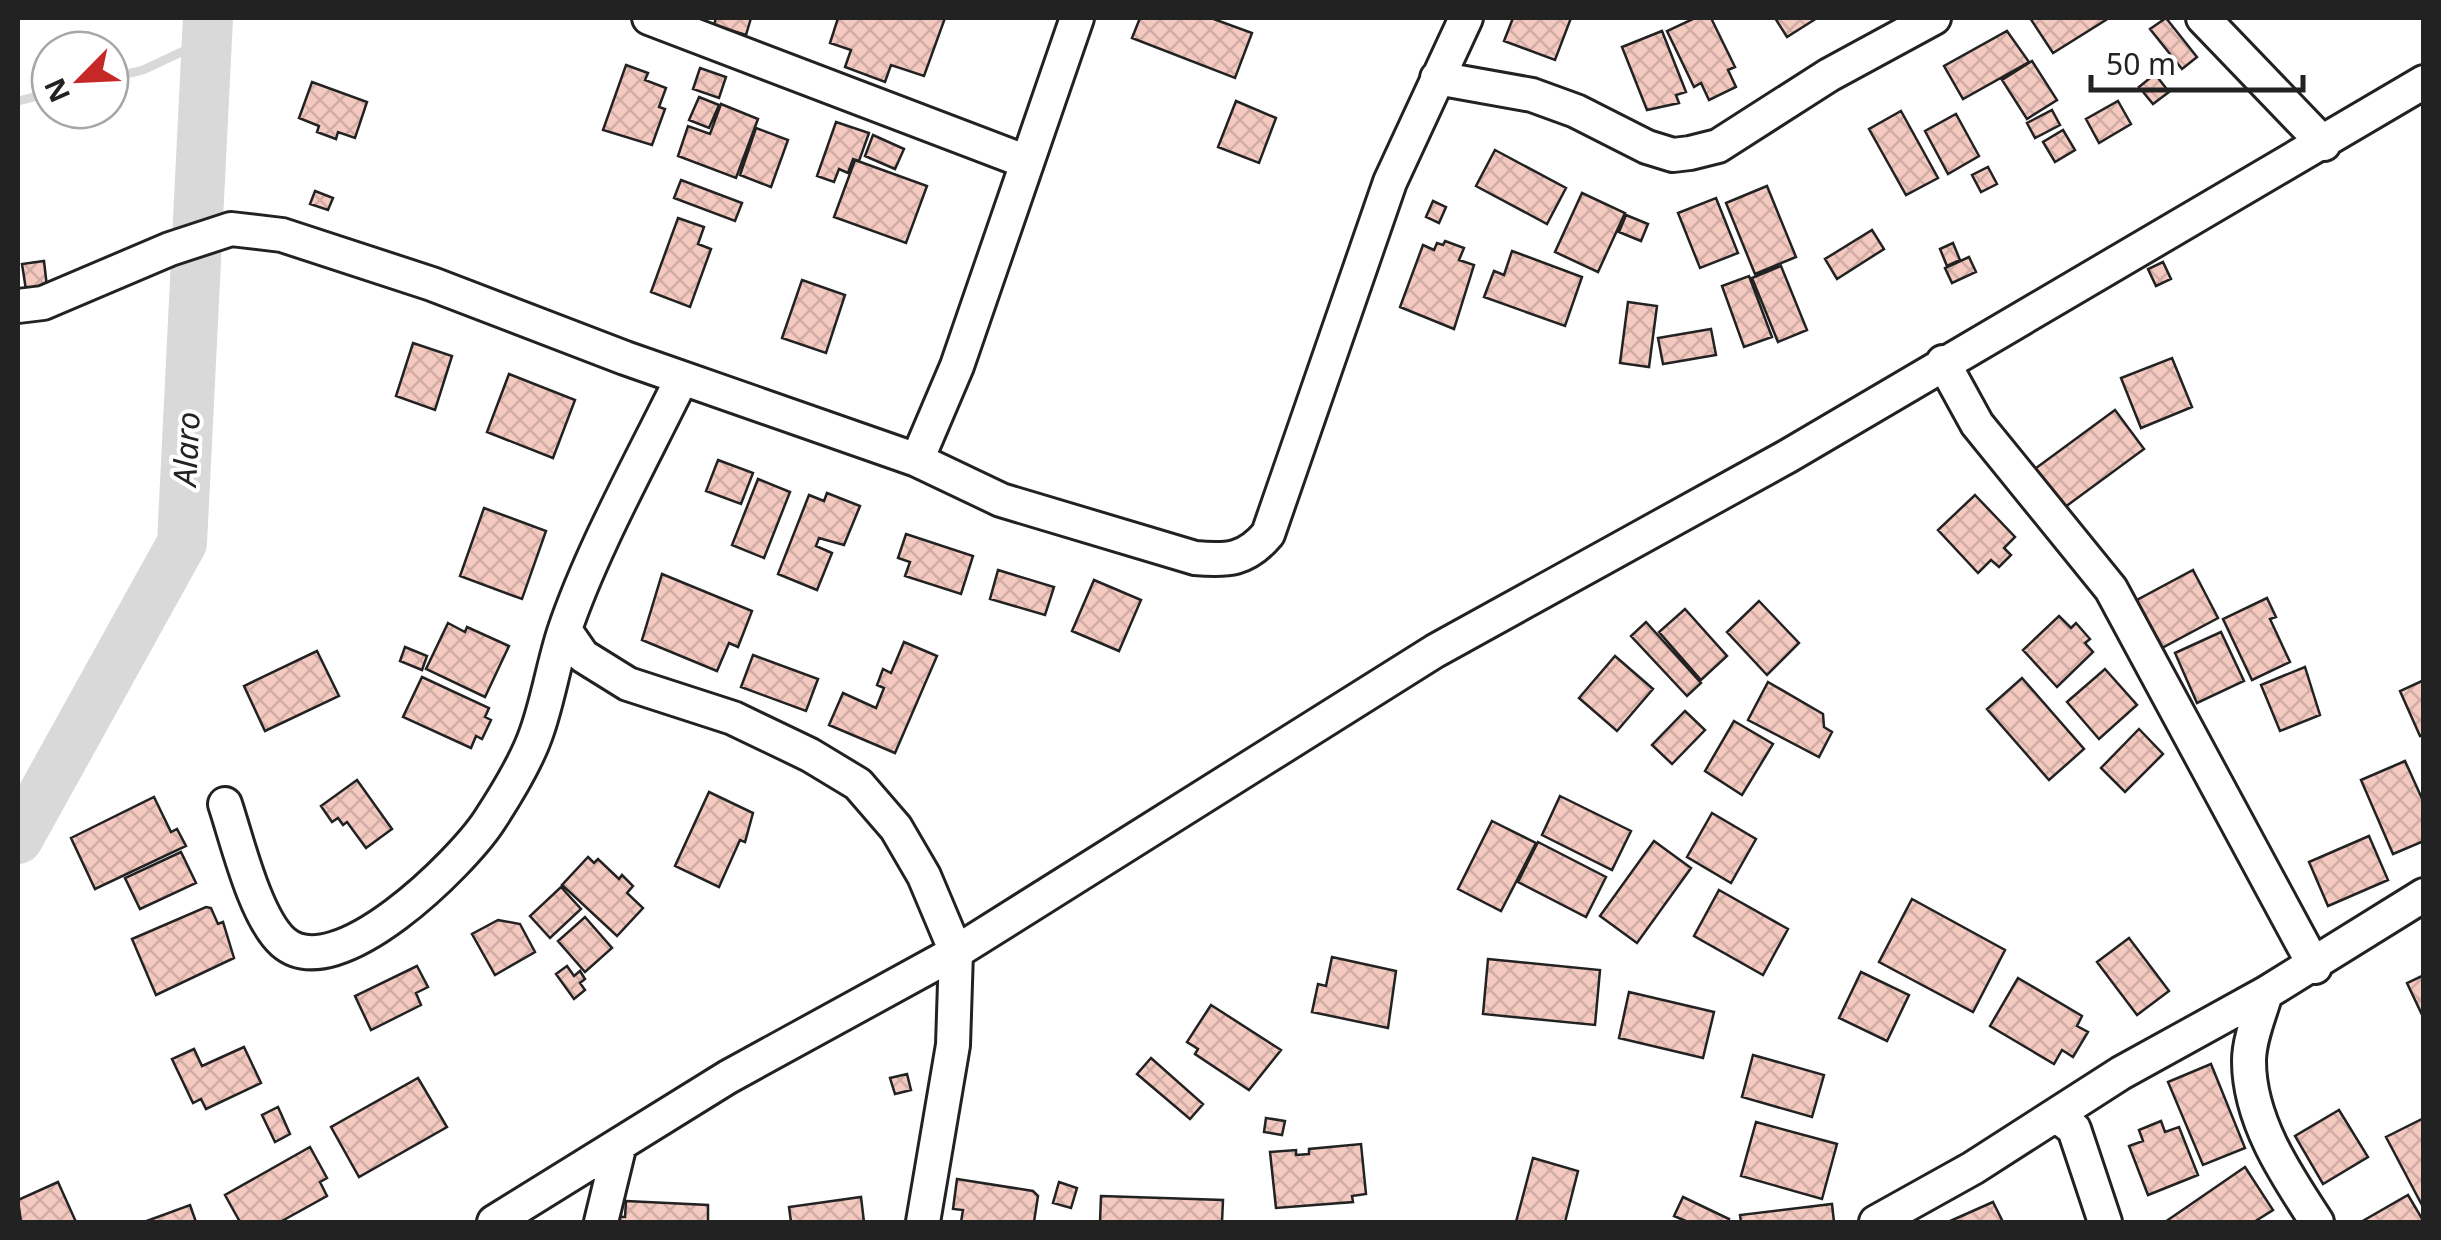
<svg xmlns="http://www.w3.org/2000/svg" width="2441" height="1240" font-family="'Noto Sans',sans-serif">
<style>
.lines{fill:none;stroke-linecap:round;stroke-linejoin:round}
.stream{stroke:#d9d9d9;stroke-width:9}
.river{stroke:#d9d9d9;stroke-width:50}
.building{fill:url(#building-cross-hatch);stroke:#222;stroke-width:2.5}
.minor-casing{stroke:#222;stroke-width:38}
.minor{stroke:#fff;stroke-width:32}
.labels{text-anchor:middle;stroke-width:8;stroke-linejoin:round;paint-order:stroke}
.water-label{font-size:32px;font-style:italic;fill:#222;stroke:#fff}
</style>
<defs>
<pattern id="building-cross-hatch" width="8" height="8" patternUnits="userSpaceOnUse" patternTransform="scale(2.5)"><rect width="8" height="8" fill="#f3c9c0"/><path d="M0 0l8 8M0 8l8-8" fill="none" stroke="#d0aca5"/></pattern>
</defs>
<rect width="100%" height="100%" fill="#fff"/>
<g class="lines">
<path class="stream" d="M110 78 143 70 207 40
M18 101 50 93"/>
<path class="river" d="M18 839 182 543 208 18"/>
</g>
<path class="building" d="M716 18H751L746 35 714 25Z
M838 18H945L924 76 891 65 885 82 845 67 851 50 830 43Z
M1140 18H1211L1252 33 1235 78 1132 38Z
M1513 18H1571L1555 60 1504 41Z
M1695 18H1711L1735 67 1728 70 1736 87 1709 100 1701 83 1694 87 1667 31Z
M1775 18H1817L1787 37Z
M2030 18H2109L2053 53Z
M2166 18 2197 57 2182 69 2150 29Z
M1662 31 1686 92 1676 95 1679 103 1647 110 1622 47Z
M2007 31 2029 62 1963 99 1944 66Z
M2032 61 2057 100 2027 119 2002 80Z
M626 65 648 73 645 80 666 88 659 107 665 109 652 145 603 130Z
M700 68 726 77 719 98 693 89Z
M2155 74 2169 92 2153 104 2139 87Z
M312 82 367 102 355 138 338 132 336 139 317 132 319 126 299 118Z
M699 97 719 105 709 128 689 120Z
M1236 101 1276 118 1259 163 1218 147Z
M2118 101 2131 124 2099 143 2086 119Z
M721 104 758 119 736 178 678 156 688 126 710 134Z
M2052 110 2060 125 2035 138 2027 123Z
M1901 111 1938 178 1906 195 1869 129Z
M1956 114 1979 156 1948 174 1925 131Z
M836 122 869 133 859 161 853 159 848 173 839 169 834 182 817 176Z
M756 128 788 140 771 187 740 175Z
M2063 130 2075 150 2055 162 2043 142Z
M873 135 904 149 895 169 865 156Z
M1495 150 1566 188 1547 224 1476 186Z
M855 160 927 186 906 243 834 217Z
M1988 167 1997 184 1981 192 1972 175Z
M681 180 742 203 735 221 674 198Z
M1767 186 1796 257 1755 274 1726 203Z
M315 191 333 198 328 210 310 204Z
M1582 193 1625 213 1598 272 1555 252Z
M1716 198 1738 253 1700 268 1678 213Z
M1433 201 1446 207 1439 223 1426 217Z
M1626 215 1648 224 1641 241 1619 232Z
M678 218 704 227 698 244 711 249 690 307 651 292Z
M1872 230 1884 249 1837 279 1825 259Z
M1445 241 1464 248 1459 260 1474 265 1454 329 1400 307 1423 245 1434 250 1437 243 1443 245Z
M1953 243 1960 260 1947 266 1940 249Z
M1512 251 1582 277 1565 326 1484 297 1494 271 1504 275Z
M1969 257 1976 272 1952 283 1945 268Z
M44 261 47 287 26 290 22 264Z
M2163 262 2171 279 2156 286 2148 269Z
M1781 266 1807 330 1778 342 1752 278Z
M1749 276 1772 337 1744 347 1722 286Z
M802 280 845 295 826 353 782 338Z
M1628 302 1657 306 1649 367 1620 363Z
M1711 329 1716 355 1663 364 1658 338Z
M413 343 452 356 435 410 396 396Z
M2172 358 2192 407 2141 428 2121 378Z
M509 374 575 400 553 458 487 432Z
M2115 410 2144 449 2061 510 2032 471Z
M718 460 753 473 741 504 706 491Z
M758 479 790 492 764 558 732 545Z
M827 493 860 506 844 545 819 538 816 546 832 553 817 590 778 574 809 495 824 501Z
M1975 495 2015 537 2004 548 2011 555 1999 567 1991 560 1978 573 1938 530Z
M484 508 546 531 522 599 460 576Z
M906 534 973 556 961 594 905 576 910 562 898 558Z
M998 570 1054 587 1045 615 990 599Z
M2193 570 2218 618 2160 649 2135 601Z
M662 574 752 611 738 647 729 643 717 671 642 640Z
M1094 580 1141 600 1119 651 1072 631Z
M2267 598 2276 617 2270 619 2290 662 2252 680 2223 619Z
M1759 601 1799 643 1767 675 1727 632Z
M1685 609 1727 656 1701 680 1659 632Z
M2059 616 2071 628 2076 623 2090 639 2085 643 2093 652 2057 687 2023 650Z
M1646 622 1701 683 1687 696 1631 636Z
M448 623 465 632 467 627 509 646 485 697 426 669Z
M2221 632 2244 681 2197 703 2175 653Z
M904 642 937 656 895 753 829 725 843 693 876 708 884 688 877 685 883 669 891 673Z
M405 647 427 656 422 670 400 661Z
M317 651 339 696 265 731 244 686Z
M753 655 818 679 806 711 741 687Z
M1615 656 1653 689 1617 731 1579 698Z
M2305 667 2320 715 2280 731 2261 685Z
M2105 669 2137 705 2099 739 2067 702Z
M422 677 489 708 485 717 491 720 482 739 476 736 471 748 403 717Z
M2022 678 2084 749 2049 780 1987 709Z
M2424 680V734L2420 736 2400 691Z
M1768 682 1823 714 1824 727 1832 732 1819 757 1748 720Z
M1685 711 1705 730 1672 764 1652 745Z
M1734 721 1773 744 1742 795 1705 771Z
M2139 729 2163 754 2125 792 2101 768Z
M2405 761 2424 803V841L2393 854 2361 780Z
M357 780 392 829 366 848 347 822 343 825 338 818 332 822 321 806Z
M709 792 753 813 745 842 740 840 719 887 675 866Z
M1560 796 1631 831 1612 870 1542 835Z
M154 797 171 832 177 829 186 846 95 889 71 838Z
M1712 813 1756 839 1731 883 1687 857Z
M1492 821 1536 843 1501 911 1458 889Z
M2369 836 2388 880 2328 906 2309 862Z
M1654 841 1691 868 1637 943 1600 916Z
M1538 842 1606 877 1586 917 1518 882Z
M181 852 196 883 140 909 125 878Z
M588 857 594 863 598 859 619 879 622 875 633 886 627 893 643 908 617 936 562 885Z
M561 887 581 909 550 938 530 916Z
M1719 890 1788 929 1763 975 1694 936Z
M1912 899 2005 950 1973 1012 1879 962Z
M206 907 211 908 218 924 223 922 234 958 156 995 132 939Z
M585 917 612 948 585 972 558 941Z
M498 920 520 924 535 952 495 975 472 934Z
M2129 938 2169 991 2137 1015 2097 962Z
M1332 957 1396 971 1388 1028 1312 1012 1318 984 1326 986Z
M1488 959 1600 970 1595 1025 1483 1014Z
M417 966 428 987 416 993 421 1005 371 1030 355 996Z
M567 966 574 976 580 971 585 979 580 983 585 990 574 999 556 974Z
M1861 972 1909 995 1887 1041 1839 1018Z
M2424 975V1019L2407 983Z
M2018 978 2082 1016 2077 1026 2088 1032 2073 1057 2062 1050 2054 1064 1990 1026Z
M1629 992 1714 1012 1703 1058 1619 1038Z
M1211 1005 1281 1050 1249 1090 1195 1054 1198 1049 1187 1042Z
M244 1047 261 1083 206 1109 201 1099 193 1103 172 1059 194 1049 202 1066Z
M1753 1055 1824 1075 1812 1117 1742 1097Z
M1151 1058 1203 1104 1190 1119 1137 1074Z
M2211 1064 2245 1148 2203 1165 2168 1082Z
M907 1074 911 1090 895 1094 890 1078Z
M418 1078 447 1127 359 1177 331 1127Z
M278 1107 290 1134 275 1142 262 1115Z
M2339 1110 2368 1157 2323 1184 2295 1136Z
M1266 1118 1285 1121 1282 1135 1264 1132Z
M2424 1118V1209L2386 1137Z
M2161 1121 2165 1132 2179 1127 2198 1175 2148 1195 2129 1146 2143 1141 2139 1130Z
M1756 1122 1837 1144 1822 1199 1741 1176Z
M1361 1144 1366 1194 1352 1196 1353 1202 1276 1208 1270 1152 1296 1150V1155L1309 1154V1149Z
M310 1147 327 1178 320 1182 327 1196 280 1222H240L225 1195Z
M1533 1158 1578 1171 1565 1222H1516Z
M2245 1167 2273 1210 2254 1222H2165Z
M957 1179 1033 1191 1038 1196 1034 1222H961L963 1210 953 1209Z
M58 1182 76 1222H21L18 1200Z
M1059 1182 1077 1188 1071 1208 1053 1203Z
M2408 1195 2424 1222H2361Z
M1101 1196 1223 1200 1222 1222H1100Z
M861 1197 864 1222H791L789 1207Z
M1683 1197 1729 1219 1728 1222H1688L1674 1216Z
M626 1201 708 1205V1222H607L608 1216 625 1217Z
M1993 1202 2003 1222H1948Z
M1832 1204 1834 1222H1741L1740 1215Z
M190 1205 196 1222H144Z"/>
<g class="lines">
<g class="minor-casing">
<path id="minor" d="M649 18 1027 162
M2203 18 2324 144
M1437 78 1532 95 1576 111 1647 147 1673 155 1690 153 1718 146 1829 75 1934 18
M18 306 43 303 170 249 231 229 282 235 432 284 625 358 917 460 1001 500 1195 558C1228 561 1246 560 1268 534L1390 182 1466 18
M1943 362 1977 424 2111 589 2315 967
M917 460 957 366 1077 18
M565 630 583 656 628 684 733 718 810 755 858 784 896 828 924 876 956 952 953 1045 923 1222
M225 804C237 840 255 917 283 942 336 989 462 862 489 821 506 795 526 763 536 734 548 701 553 666 564 632 592 549 643 458 682 378
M2056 1115 2074 1129 2105 1222
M494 1222 728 1077 956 952 1435 651 1788 456 2424 82
M601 1222 619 1148
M1876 1222 1973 1168 2121 1073 2266 993
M2317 1222C2286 1175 2249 1120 2249 1061 2249 1039 2260 1014 2266 993L2424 895"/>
</g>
<use href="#minor" class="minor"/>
</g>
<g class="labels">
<g class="water-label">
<text transform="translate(187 449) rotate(-87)" y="11">Alaro</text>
</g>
</g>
<rect width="2441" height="1240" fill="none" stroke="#222222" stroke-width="40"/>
<g transform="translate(80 80) rotate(246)"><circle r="48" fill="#ffffff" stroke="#a7a7a7" stroke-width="2.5"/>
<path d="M0-8L18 38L0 25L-18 38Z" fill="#c62828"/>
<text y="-15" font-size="28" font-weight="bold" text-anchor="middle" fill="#222222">N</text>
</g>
<path d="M2091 75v15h212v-15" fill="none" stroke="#222222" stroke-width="5"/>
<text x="2106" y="75" font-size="30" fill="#222222" stroke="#ffffff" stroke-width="8" paint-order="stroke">50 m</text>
</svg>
